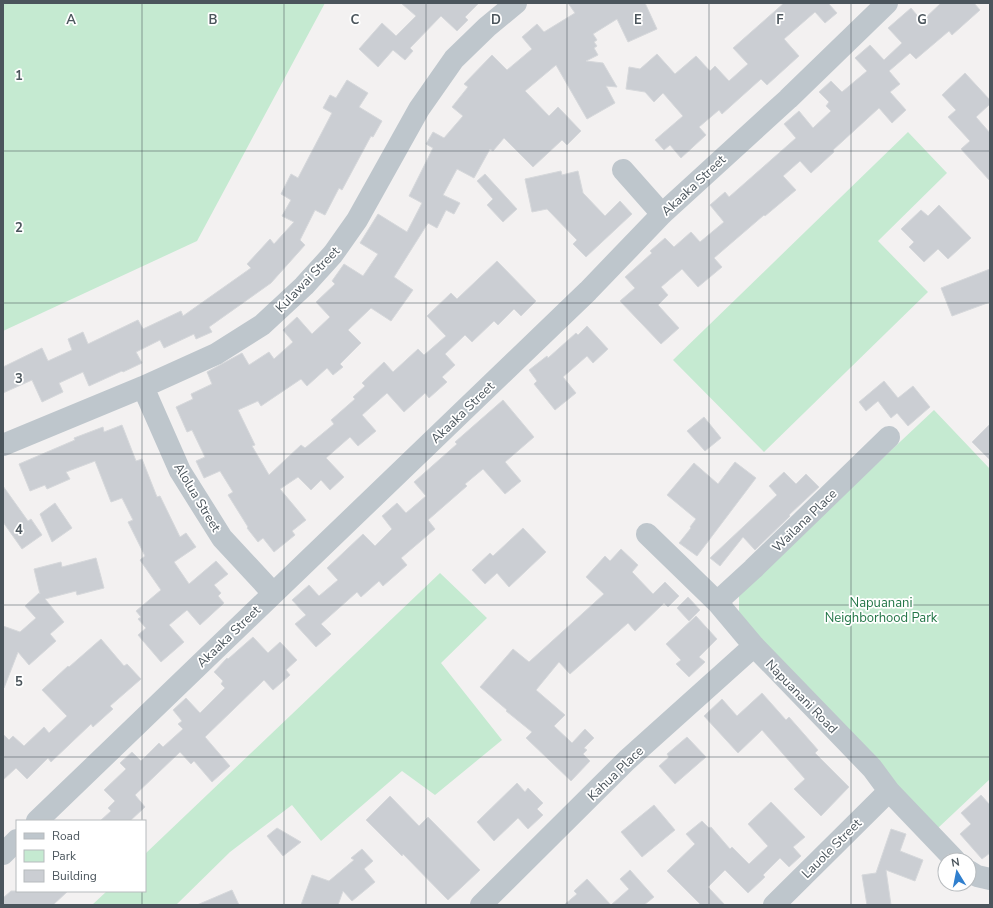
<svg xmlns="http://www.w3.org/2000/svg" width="993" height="908" font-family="'Nunito Sans',sans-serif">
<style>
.green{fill:#c5ead1}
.building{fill:#cbced3;stroke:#d6d8db}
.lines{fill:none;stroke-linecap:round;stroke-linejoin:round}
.minor{stroke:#bec6cc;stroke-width:22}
.grid{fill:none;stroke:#4b555c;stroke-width:1;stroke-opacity:0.55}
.labels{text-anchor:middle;stroke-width:3.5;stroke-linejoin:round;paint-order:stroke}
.street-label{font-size:13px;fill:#4b555c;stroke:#fff}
.park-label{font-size:13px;fill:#237647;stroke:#fff}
.grid-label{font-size:13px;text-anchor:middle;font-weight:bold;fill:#4b555c;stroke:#fff;stroke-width:3.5;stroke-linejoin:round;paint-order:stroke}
</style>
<rect width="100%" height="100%" fill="#f3f1f1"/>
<path class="green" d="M3 3H325L197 241 3 331Z
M908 132 947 173 878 241 928 292 764 452 673 360Z
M934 410 990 469V779L938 828 739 619V593Z
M440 573 487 618 441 663 502 740 435 795 402 771 321 841 292 805 230 852 176 905H92L107 891H145V854Z"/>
<path class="building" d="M401 3H479L465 17 468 20 457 31 441 16 410 48 413 51 405 60 393 50 378 67 359 49 382 23 396 36 416 16Z
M568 3H645L657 29 628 42 617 19 593 34 597 40 594 42 597 46 594 48 598 55 586 61 603 63 617 87 606 86 615 103 587 119 556 65 525 91 549 116 558 107 581 131 567 145 562 140 533 167 504 138 493 151 490 149 474 178 457 169 443 195 460 203 454 214 446 210 437 228 428 223 394 277 413 290 391 321 371 308 348 330 361 343 340 364 343 367 333 375 327 368 307 386 301 379 261 406 258 401 238 410 255 445 252 446 269 475 301 445 305 448 334 424 331 420 355 399 353 397 365 386 362 383 384 362 393 372 418 349 424 355 446 336 427 316 451 293 457 299 497 261 536 301 521 316 514 309 498 325 494 321 472 342 465 335 445 354 455 365 442 377 447 382 429 398 425 393 404 412 387 393 362 415 376 431 358 446 350 437 326 458 344 477 330 490 321 480 311 490 298 477 280 489 306 520 292 531 295 535 274 552 263 538 258 542 247 528 248 527 228 495 233 492 220 471 204 478 196 461 205 457 192 430 187 432 176 407 193 399 191 394 212 384 207 372 242 353 249 365 269 352 274 359 293 342 283 330 297 317 312 334 330 317 316 302 335 284 332 281 344 264 363 276 378 254 360 243 378 214 407 232 422 203 409 196 433 148 426 144 433 132 444 138 463 116 452 107 468 87 464 84 492 55 507 70 532 49 522 37 537 24 544 32 575 13Z
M784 3H828L837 13 825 23 815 12 784 39 799 56 767 85 761 79 722 114 719 110 699 127 706 135 681 158 670 145 664 150 655 140 683 116 663 93 654 102 645 92 626 89 629 67 640 69 657 54 675 74 696 56 710 71 715 66 729 81 748 64 733 48Z
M941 3H974L980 10 952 35 949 31 916 59 910 53 889 71 900 84 890 92 906 110 892 123 879 108 833 150 834 152 811 173 800 161 783 176 796 190 765 216 764 215 714 258 722 267 698 287 682 269 661 287 668 295 658 305 679 328 661 344 620 301 635 288 625 277 652 253 650 251 665 238 674 247 691 232 700 242 724 222 710 205 725 192 729 197 796 138 784 124 799 111 813 128 831 111 826 106 829 102 819 92 831 81 842 92 867 71 855 58 870 45 884 60 902 43 888 28 911 8 922 21Z
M965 73 990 100V104L976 117 990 133V181L961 149 970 141 948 117 956 110 942 95Z
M347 80 368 93 359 107 382 121 373 137 371 136 342 190 339 188 325 215 315 210 300 240 305 245 271 283 209 327 212 332 196 339 194 334 164 348 160 340 136 352 142 363 123 372 122 371 89 386 83 372 59 383 63 392 42 402 32 380 3 393V367L42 348 48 361 72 350 68 339 83 332 88 344 138 320 143 329 181 311 183 316 251 268 247 264 270 239 274 244 294 222 282 216 291 200 281 194 291 174 298 178 332 113 323 108 330 95 336 98Z
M561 171 562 175 578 171 583 193 605 216 620 201 632 214 586 257 573 244 577 240 547 209 532 212 525 179Z
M485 174 517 209 503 222 487 205 493 199 477 181Z
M939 205 971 238 948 259 938 249 924 262 909 247 914 242 901 229 921 210 928 216Z
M990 269V302L952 316 941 288Z
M587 326 608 349 593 363 587 356 563 377 576 393 555 410 534 384 537 381 529 370 547 356 548 358 576 333 578 335Z
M884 381 898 398 913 386 930 407 908 426 897 413 891 418 878 401 866 411 859 402Z
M503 400 534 437 505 462 521 481 505 494 483 469 465 484 467 486 428 520 435 529 401 558 407 565 383 586 379 581 361 597 357 592 321 624 331 634 316 647 295 624 306 615 292 600 309 585 319 596 338 580 327 568 363 534 375 546 392 529 382 516 397 503 406 513 426 496 414 482 457 444 455 442Z
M704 417 721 438 705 451 687 431Z
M990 424V460L972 442Z
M122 425 136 461 142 459 157 497 160 496 180 537 186 533 196 547 174 562 189 584 216 561 228 574 214 585 221 593 218 596 224 603 200 625 187 610 169 625 184 642 161 662 138 635 146 628 138 619 141 617 136 611 161 590 140 560 145 556 128 522 133 520 122 498 111 502 95 461 66 472 70 479 47 489 45 485 30 491 19 464 75 440 74 438 103 427 104 432Z
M735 462 756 478 697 556 679 543 691 528 690 527 696 519 667 495 694 463 718 484Z
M784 472 796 484 806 474 819 487 789 515 790 516 755 550 743 537 720 566 710 558 777 495 769 486Z
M3 486 28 521 31 519 42 535 22 549 3 522Z
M55 503 72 528 52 542 40 514Z
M523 528 546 552 509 587 497 573 485 584 472 570 490 553 493 556Z
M621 549 638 565 632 572 653 594 665 582 679 596 668 607 664 603 635 631 628 623 570 674 559 662 536 690 565 715 554 726 572 743 585 729 594 738 584 748 587 750 583 754 590 761 571 781 526 738 532 732 506 711 507 710 480 687 513 649 529 662 604 594 586 577 605 556 610 561Z
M96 558 104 588 77 595 76 591 45 599 64 622 50 634 56 641 29 665 18 652 4 688H3V626L20 632 36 618 25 606 39 593 40 594 34 569 61 562 62 567Z
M688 597 700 610 689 621 677 608Z
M696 616 717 639 699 657 705 662 689 677 676 664 681 660 666 644Z
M253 637 268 653 280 642 297 660 286 670 290 675 273 690 264 680 205 737 230 766 212 782 194 761 191 764 180 752 135 795 145 807 130 821H100L111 811 108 808 115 801 104 790 126 769 120 763 132 752 141 761 159 743 163 747 183 729 178 724 182 721 173 710 186 698 200 713 225 688 221 684 223 681 214 672 227 658 228 659Z
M101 639 124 666 127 664 141 679 110 706 113 709 93 727 91 724 51 762 48 758 27 779 16 768 3 780V734L9 740 13 736 24 746 44 727 49 733 67 716 42 690 68 666 69 667Z
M762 693 786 720 789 717 818 750 815 753 849 787 821 816 794 789 805 779 762 730 738 753 704 716 722 699 737 716Z
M687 737 706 757 675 784 659 766 669 757 667 754Z
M517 783 525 792 528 788 543 803 537 809 543 815 528 829 518 818 494 841 477 822Z
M981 795 990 805V853L982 859 960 834 971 824 961 813Z
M390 796 419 826 428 817 480 870 448 900 403 854 402 856 366 820Z
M771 802 805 837 793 847 801 856 789 867 780 858 763 875 765 877 748 893 725 870 708 887 725 905H701L667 871 695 844 686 834 702 821 709 828 711 827 730 849 732 847 749 864 768 846 748 824Z
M654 805 675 830 642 857 621 832Z
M277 828 301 842 283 856 267 836Z
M891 829 906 834 900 851 923 860 915 881 886 870 891 905H867L862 875 876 873Z
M362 849 373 861 364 869 375 882 352 901 343 891 338 905H301L312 875 329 881 354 860 351 858Z
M630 870 654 897 644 905H611L629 889 620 879Z
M587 879 611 905H564L577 894 574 891Z
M232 890 239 905H197Z
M11 891H68L53 905H3V898Z"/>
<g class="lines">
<path class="minor" d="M623 170 662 214
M143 387 180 471 222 538 273 593
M3 445 143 387 216 354 262 325 304 286 333 254 357 220 419 109 454 59 487 27 516 3
M647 534 717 602 754 646 872 768 889 791 955 860
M717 602 753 569 889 437
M37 821 588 291 662 214 788 99 887 3
M3 854 17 840
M969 871 977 876 990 879
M481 905 627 760 754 646
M774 905 889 791"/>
</g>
<path class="grid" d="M142 3V821M284 3V905M426 3V905M567 3V905M709 3V905M851 3V905M3 151H990M3 303H990M3 454H990M3 605H990M3 757H990M142 891V905"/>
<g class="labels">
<g class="street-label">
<text transform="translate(693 185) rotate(-43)" y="5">Akaaka Street</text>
<text transform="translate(307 279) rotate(-46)" y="5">Kulawai Street</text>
<text transform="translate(462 412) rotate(-44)" y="5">Akaaka Street</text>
<text transform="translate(198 497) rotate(59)" y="5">Alolua Street</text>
<text transform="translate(804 520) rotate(-44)" y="5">Wailana Place</text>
<text transform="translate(228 636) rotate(-44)" y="5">Akaaka Street</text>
<text transform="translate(802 696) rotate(46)" y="5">Napuanani Road</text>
<text transform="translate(615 773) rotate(-44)" y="5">Kahua Place</text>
<text transform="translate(831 848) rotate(-45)" y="5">Lauole Street</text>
</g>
<g class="park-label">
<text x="881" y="607">Napuanani<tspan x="881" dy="15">Neighborhood Park</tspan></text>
</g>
</g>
<g class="grid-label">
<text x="71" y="24">A</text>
<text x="213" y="24">B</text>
<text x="355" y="24">C</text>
<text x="496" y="24">D</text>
<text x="638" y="24">E</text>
<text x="780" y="24">F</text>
<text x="922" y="24">G</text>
<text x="19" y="80">1</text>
<text x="19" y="232">2</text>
<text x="19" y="383">3</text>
<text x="19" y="534">4</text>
<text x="19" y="686">5</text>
</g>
<rect width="993" height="908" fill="none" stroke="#4b555c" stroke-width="8"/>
<rect x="16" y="820" width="130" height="72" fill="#ffffff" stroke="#b7bbbe"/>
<rect x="24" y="833" width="20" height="6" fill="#bec6cc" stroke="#b7bbbe"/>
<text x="52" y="840" font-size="12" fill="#4b555c">Road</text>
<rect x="24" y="850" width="20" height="12" fill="#c5ead1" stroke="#b7bbbe"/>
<text x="52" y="860" font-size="12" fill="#4b555c">Park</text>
<rect x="24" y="870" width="20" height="12" fill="#cbced3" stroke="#b7bbbe"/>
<text x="52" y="880" font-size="12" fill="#4b555c">Building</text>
<g transform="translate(957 872) rotate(350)"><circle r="19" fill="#ffffff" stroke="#b7bbbe"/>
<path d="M0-3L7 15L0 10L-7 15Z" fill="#307fce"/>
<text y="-6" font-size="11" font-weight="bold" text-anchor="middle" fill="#4b555c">N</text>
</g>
</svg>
